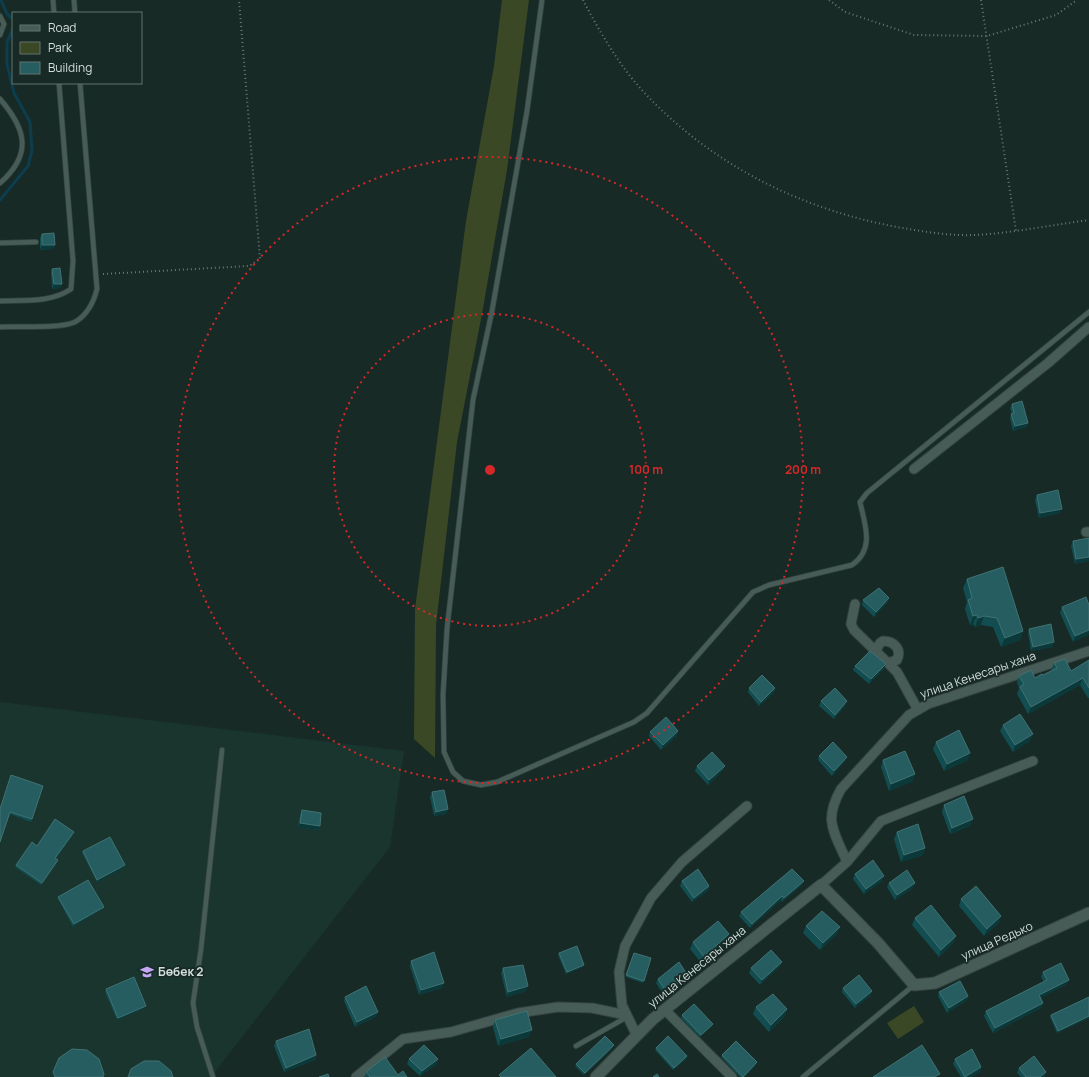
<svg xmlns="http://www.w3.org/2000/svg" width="1089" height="1077" font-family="Manrope,sans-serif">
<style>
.built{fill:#19352e}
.green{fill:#3b4826}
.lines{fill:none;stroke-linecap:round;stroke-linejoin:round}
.stream{stroke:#0c3e4f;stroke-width:3}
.service-casing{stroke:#344440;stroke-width:6}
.minor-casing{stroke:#344440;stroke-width:11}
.tertiary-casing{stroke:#344440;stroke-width:13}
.path{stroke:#697975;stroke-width:2;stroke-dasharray:1 3;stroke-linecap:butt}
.service{stroke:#485c57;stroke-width:4.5}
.minor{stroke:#485c57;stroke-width:9}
.tertiary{stroke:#485c57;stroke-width:11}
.wall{fill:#124e51}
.shaded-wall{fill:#0b393a}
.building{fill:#265d60;stroke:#417273}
.ring{fill:none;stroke:#d62828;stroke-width:2;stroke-dasharray:2 4}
.labels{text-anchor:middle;stroke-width:3.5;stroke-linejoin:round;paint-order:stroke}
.street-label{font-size:12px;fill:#d3dedb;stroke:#172a26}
.poi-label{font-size:12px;font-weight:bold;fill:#d3dedb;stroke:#172a26;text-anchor:start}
.centre{fill:#d62828;stroke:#172a26;stroke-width:2}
.ring-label{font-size:12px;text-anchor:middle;font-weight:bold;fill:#d62828;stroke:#172a26;stroke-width:3.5;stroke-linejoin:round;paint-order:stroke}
</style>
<rect width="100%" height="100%" fill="#172a26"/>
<path class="built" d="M0 702 404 751 390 847 211 1077H0Z"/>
<path class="green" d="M502 0H529L507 170 482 314 457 442 436 625 435 758 414 739 415 609 466 221 494 66Z
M914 1006 924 1022 898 1039 887 1023Z"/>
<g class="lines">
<path class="stream" d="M1 0 7 14 13 19
M0 200 28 166 32 151 30 122 14 93 7 64V42L13 29"/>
<g class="service-casing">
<path id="service" d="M53 0 54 13
M74 0 75 13
M542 0 527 111 492 311 473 400 447 629 443 695 444 752 453 772 463 781 481 785 497 782 634 722 647 713 753 592 769 585 852 565C875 549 865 525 860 502L867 493 1089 312
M0 16 4 24 0 35
M0 99C26 129 33 154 0 183
M0 243 36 242
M0 301C23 300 51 303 71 289L73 261 59 83
M0 327C18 326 60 329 75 322 87 315 94 301 97 289L80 83
M576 1046 627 1017
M213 1077 197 1027 193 1003 201 949 222 750
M803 1077 914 985"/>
</g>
<g class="minor-casing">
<path id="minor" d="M914 469 1048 363 1089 327
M1086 532H1089
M855 604 851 624 854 630 897 672 918 710
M875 652 880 643 883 641C894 641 902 649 897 660L888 663
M847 862C834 831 823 821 841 789L909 715 928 704 1089 651
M821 885 847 862 881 821 1033 761
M665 1010 732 1077
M637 1036 622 1005 619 972 625 946 651 898 682 862 747 806
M356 1077 403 1039 451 1032 518 1013 558 1007 592 1008 626 1015"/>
</g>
<g class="tertiary-casing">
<path id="tertiary" d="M596 1077 653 1019 821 885 878 943 914 985 935 983 1089 913"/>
</g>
<path class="path" d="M583 0C598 29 619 65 641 89 709 164 803 211 903 228 926 232 951 236 975 235 1013 233 1051 225 1089 220
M829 0 845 12 914 35 987 36 1056 15 1077 0
M981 0 1016 231
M103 274 249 266 260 259 239 0"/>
<use href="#service" class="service"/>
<use href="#minor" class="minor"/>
<use href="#tertiary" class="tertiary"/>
</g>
<path class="wall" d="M42 234 55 245 53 249 40 250V238Z
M52 269 62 284 60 288 52 289 51 273Z
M1012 404 1028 423 1026 427 1013 431 1010 418 1012 414 1010 408Z
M1037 495 1060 513 1039 518 1035 500Z
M1089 538V561L1075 564 1071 546 1073 541Z
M967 579 1023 631 1020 640 1001 647 993 627 981 625 975 627 973 624 970 625 965 609 967 602 963 588Z
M863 600 888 602 874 617 862 605Z
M1089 605 1073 642 1060 613 1062 607Z
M1029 629 1053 647 1031 651 1028 633Z
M1089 660V698H1088L1080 685 1028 714 1017 694 1019 688 1017 683 1019 676 1035 678 1043 675 1052 671 1051 670 1054 663 1071 671Z
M855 666 884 669 869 684 853 670Z
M749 688H775L774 693 759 706 748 692Z
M821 701 845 706 834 719 819 706Z
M1003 725 1030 741 1013 752 1000 731Z
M678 731 677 736 661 750 649 736 650 732Z
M936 742 968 760 944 771 933 749Z
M819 756 847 757 845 761 832 776 818 760Z
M883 760 913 781 889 791 881 767Z
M697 766 723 770 708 785 695 771Z
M43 786 31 822 10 814 0 809Z
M432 792 448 809 446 814 434 816 430 797Z
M944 805 970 826 950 834 942 812Z
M302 810 318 830 298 827 300 815Z
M897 832 925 848 923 855 901 862 894 839Z
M73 834 56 859 57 862 41 885 15 867 16 865 37 846Z
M83 851 124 868 97 882 82 853Z
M855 874 882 881 864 894 853 879Z
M682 881 709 886 708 891 692 902 680 886Z
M889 883 913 888 895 900 887 887Z
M802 885 782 902 781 900 750 928 739 916 741 912Z
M58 897 104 907 103 909 73 927 58 899Z
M961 899 1001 916 999 923 984 936 959 906Z
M915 918 956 936 953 943 939 957 912 925Z
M806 926 837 934 820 950 803 933Z
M727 941 702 964 690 949 693 942Z
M559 953 583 967 566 974 558 955Z
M634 953 651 958 643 983 626 977Z
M411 961 444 983 442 988 419 995 410 966Z
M780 966 760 985 749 973 751 968Z
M503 968 526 991 507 997 501 973Z
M1043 972 1067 984 1040 998 1043 1003 1041 1008 993 1033 984 1016 986 1011 1044 982 1041 977Z
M658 979 686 980 665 997 656 983Z
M843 988 872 991 870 996 855 1008 842 992Z
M106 989 145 1008 117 1020 105 992Z
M939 992 968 996 967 1000 947 1013 938 996Z
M345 997 377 1016 355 1027 344 1001Z
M1089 997V1018L1057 1033 1050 1017 1051 1015Z
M756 1007 787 1009 785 1016 769 1032 753 1014Z
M682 1015 712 1026 700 1037 681 1018Z
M495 1020 529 1037 498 1046 493 1027Z
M276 1041 316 1055 315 1060 284 1072 274 1046Z
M613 1048 584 1075 575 1066 576 1064Z
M656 1048 687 1056 686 1059 673 1070 655 1050Z
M722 1055 757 1062 756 1065 744 1077H740L721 1057Z
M409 1059H438L437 1064 420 1076 407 1064Z
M955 1059 981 1067 980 1072 971 1077H961L953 1064Z
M1019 1068 1046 1072 1044 1077H1021L1017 1073Z
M366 1072 398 1075 407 1077H365Z"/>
<path class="shaded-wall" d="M42 245H55L53 249 40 250Z
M54 284H62L60 288 52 289Z
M1028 423 1026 427 1013 431 1015 426Z
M1062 509 1060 513 1039 518 1040 513Z
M1089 557V561L1075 564 1076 559Z
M889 598 888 602 874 617 876 612Z
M977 615 973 624 970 625 973 616Z
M984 616 981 625 975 627 978 618Z
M1089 630V635L1073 642 1075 636Z
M1023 631 1020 640 1001 647 1005 638Z
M1054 642 1053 647 1031 651 1033 647Z
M886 664 884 669 869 684 871 679Z
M1083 678 1080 685 1028 714 1031 707Z
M775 688 774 693 759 706 761 702Z
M847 701 845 706 834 719 835 715Z
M678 731 677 736 661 750 663 745Z
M1033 734 1030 741 1013 752 1015 745Z
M970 753 968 760 944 771 947 764Z
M847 757 845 761 832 776 834 771Z
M725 766 723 770 708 785 709 780Z
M915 774 913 781 889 791 891 784Z
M448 809 446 814 434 816 436 812Z
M973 819 970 826 950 834 952 828Z
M300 823 320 826 318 830 298 827Z
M74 832 73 834 54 861 55 858Z
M925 848 923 855 901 862 904 855Z
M58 860 57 862 41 885 42 883Z
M125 865 124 868 97 882V880Z
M884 876 882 881 864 894 866 889Z
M804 881 802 885 782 902 784 898Z
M915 883 913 888 895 900 897 895Z
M709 886 708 891 692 902 694 898Z
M782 896 781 900 750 928 752 924Z
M104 907 103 909 73 927 74 924Z
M1001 916 999 923 984 936 987 929Z
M840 927 837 934 820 950 823 943Z
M729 934 727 941 702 964 704 957Z
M956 936 953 943 939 957 941 950Z
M782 962 780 966 760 985 762 980Z
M584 965 583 967 566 974 567 972Z
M688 976 686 980 665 997 666 992Z
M1069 980 1067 984 1037 1000 1039 995Z
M444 983 442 988 419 995 421 990Z
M528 986 526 991 507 997 508 992Z
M872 991 870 996 855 1008 856 1004Z
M968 996 967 1000 947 1013 949 1008Z
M1043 1003 1041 1008 993 1033 995 1028Z
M146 1006 145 1008 117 1020 118 1018Z
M787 1009 785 1016 769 1032 771 1025Z
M378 1012 377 1016 355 1027 357 1022Z
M1089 1016V1018L1057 1033 1058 1031Z
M713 1024 712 1026 700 1037 701 1035Z
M532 1030 529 1037 498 1046 501 1039Z
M614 1045 613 1048 584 1075 585 1073Z
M316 1055 315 1060 284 1072 286 1068Z
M687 1056 686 1059 673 1070 674 1068Z
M438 1059 437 1064 420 1076 422 1071Z
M757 1062 756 1065 744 1077H743Z
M981 1067 980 1072 971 1077H965Z
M1046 1072 1044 1077H1040Z"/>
<path class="building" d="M54 233 55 245H42V234Z
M60 268 62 284H54L52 269Z
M1022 401 1028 423 1015 426 1011 414 1014 413 1012 404Z
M1058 490 1062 509 1040 513 1037 495Z
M1089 538V557L1076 559 1073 541Z
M1003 567 1023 631 1005 638 997 618 984 616 978 618 977 615 973 616 968 600 972 598 967 579Z
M879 588 889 598 876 612 863 600Z
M1086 597 1089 605V630L1075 636 1062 607Z
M1051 624 1054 642 1033 647 1029 629Z
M870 651 886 664 871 679 855 666Z
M1065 659 1071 671 1089 660V688L1083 678 1031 707 1020 687 1024 684 1019 676 1031 670 1035 678 1042 674 1043 675 1057 668 1054 663Z
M762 675 775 688 761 702 749 688Z
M835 688 847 701 835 715 821 701Z
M1020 714 1033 734 1015 745 1003 725Z
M666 717 678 731 663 745 650 732Z
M959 730 970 753 947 764 936 742Z
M833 742 847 757 834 771 819 756Z
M905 751 915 774 891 784 883 760Z
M712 752 725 766 709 780 697 766Z
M11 775 43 786 32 819 10 812 0 842V809Z
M444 790 448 809 436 812 432 792Z
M964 796 973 819 952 828 944 805Z
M302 810 321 813 320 826 300 823Z
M55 819 74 832 55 858 58 860 42 883 16 865 32 842 37 846Z
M918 824 925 848 904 855 897 832Z
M110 837 125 865 97 880 83 851Z
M873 860 884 876 866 889 855 874Z
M698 869 709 886 694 898 682 881Z
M792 869 804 881 784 898 782 896 752 924 741 912Z
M907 870 915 883 897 895 889 883Z
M88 880 104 907 74 924 58 897Z
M976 886 1001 916 987 929 961 899Z
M931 905 956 936 941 950 915 918Z
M822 911 840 927 823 943 806 926Z
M718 921 729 934 704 957 693 942Z
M577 946 584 965 567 972 559 953Z
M771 950 782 962 762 980 751 968Z
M434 952 444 983 421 990 411 961Z
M634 953 651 958 644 981 626 975Z
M679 962 688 976 666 992 658 979Z
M1061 963 1069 980 1039 995 1043 1003 995 1028 986 1011 1047 980 1043 972Z
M523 965 528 986 508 992 503 968Z
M859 975 872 991 856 1004 843 988Z
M134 977 146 1006 118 1018 106 989Z
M960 981 968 996 949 1008 939 992Z
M366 986 378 1012 357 1022 345 997Z
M773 994 787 1009 771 1025 756 1007Z
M1089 997V1016L1058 1031 1051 1015Z
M694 1004 713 1024 701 1035 682 1015Z
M527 1011 532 1030 501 1039 495 1020Z
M309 1029 316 1055 286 1068 276 1041Z
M605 1036 614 1045 585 1073 576 1064Z
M668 1036 687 1056 674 1068 656 1048Z
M736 1041 757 1062 743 1077 722 1055Z
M424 1045 438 1059 422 1071 409 1059Z
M922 1045 940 1074 934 1077H873Z
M531 1048 556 1077H501L499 1075Z
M72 1049 87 1050 99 1059 104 1074 103 1077H55L53 1072 59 1058Z
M972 1049 981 1067 965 1077 955 1059Z
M1034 1056 1046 1072 1040 1077H1026L1019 1068Z
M385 1057 398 1075 403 1071 407 1077H370L366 1072Z
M144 1061H159L171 1071 173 1077H128L131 1069Z
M328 1074 329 1077H319Z
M657 1074 659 1077H653Z"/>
<g class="ring">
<circle cx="490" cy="470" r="156"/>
<circle cx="490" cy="470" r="313"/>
</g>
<defs>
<g id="school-bare" transform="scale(1.08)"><path d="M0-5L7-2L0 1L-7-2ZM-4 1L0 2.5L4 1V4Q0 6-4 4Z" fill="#c3a7f2" stroke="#172a26" stroke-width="2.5" paint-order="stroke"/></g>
</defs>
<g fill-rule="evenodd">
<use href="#school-bare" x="147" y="972"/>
</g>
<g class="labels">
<g class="street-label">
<text transform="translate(978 675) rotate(-19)" y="4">улица Кенесары хана</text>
<text transform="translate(997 941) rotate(-24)" y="4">улица Редько</text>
<text transform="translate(697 967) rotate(-39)" y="4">улица Кенесары хана</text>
</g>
<g class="poi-label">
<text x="158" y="976">Бөбек 2</text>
</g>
</g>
<circle cx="490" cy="470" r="6" class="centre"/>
<g class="ring-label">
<text x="646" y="474">100 m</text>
<text x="803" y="474">200 m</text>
</g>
<rect x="12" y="12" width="130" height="72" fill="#172a26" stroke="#62726e"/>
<rect x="20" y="25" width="20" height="6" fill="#485c57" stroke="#62726e"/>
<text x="48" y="32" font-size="12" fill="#d3dedb">Road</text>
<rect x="20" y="42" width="20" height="12" fill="#3b4826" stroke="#62726e"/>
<text x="48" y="52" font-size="12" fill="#d3dedb">Park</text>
<rect x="20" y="62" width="20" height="12" fill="#265d60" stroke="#62726e"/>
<text x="48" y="72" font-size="12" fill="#d3dedb">Building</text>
</svg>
